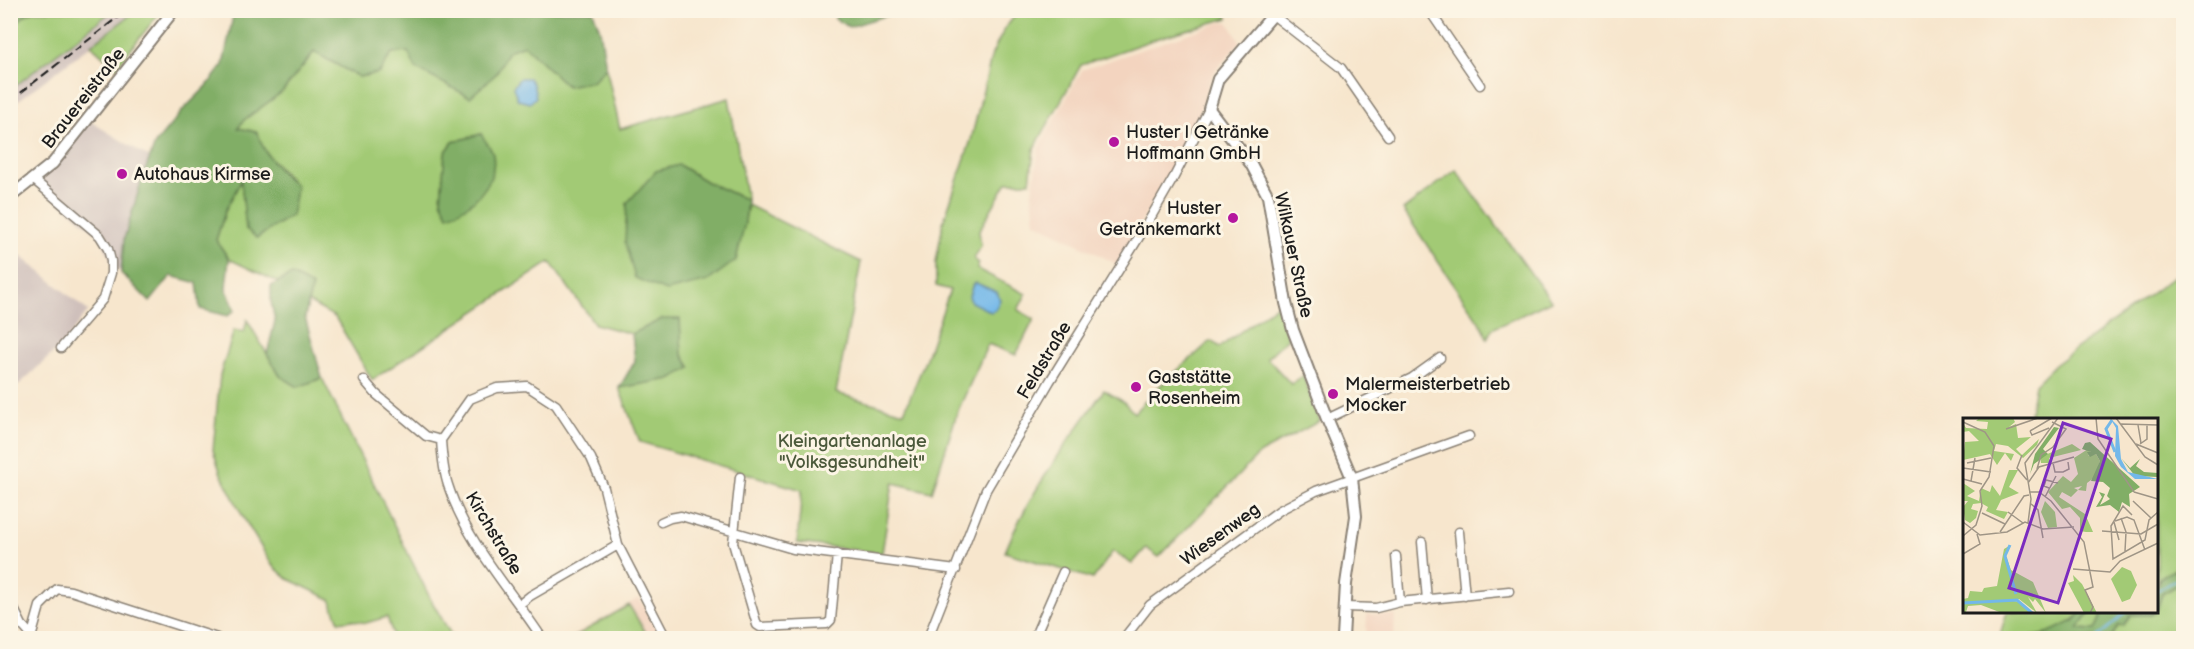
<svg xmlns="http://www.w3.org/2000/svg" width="2194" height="649" font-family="'Balsamiq Sans',sans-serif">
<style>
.built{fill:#f3d4bf}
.industrial{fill:#cfc0bb}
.green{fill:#a2ca75;stroke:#5f7348;stroke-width:1.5;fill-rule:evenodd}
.forest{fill:#81ae66;stroke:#4e6541;stroke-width:1.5}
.water{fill:#73b8e9;stroke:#486a82;stroke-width:1.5}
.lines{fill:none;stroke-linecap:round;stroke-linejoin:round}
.stream{stroke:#73b8e9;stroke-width:2}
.minor-casing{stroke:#8a8174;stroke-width:11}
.tertiary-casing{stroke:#8a8174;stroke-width:14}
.minor{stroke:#fff;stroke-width:8}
.tertiary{stroke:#fff;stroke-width:10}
.rail{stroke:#1c1c1c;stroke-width:2;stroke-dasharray:9 4.5;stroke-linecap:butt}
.poi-dot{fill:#b5179e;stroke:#fcf5e5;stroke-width:2}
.labels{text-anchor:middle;stroke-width:6;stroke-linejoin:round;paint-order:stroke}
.street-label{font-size:18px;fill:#1c1c1c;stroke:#fcf5e5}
.poi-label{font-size:18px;fill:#1c1c1c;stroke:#fcf5e5;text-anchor:start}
.park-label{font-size:18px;fill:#4b593b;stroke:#fcf5e5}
.inset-river{fill:none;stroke:#73b8e9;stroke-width:3}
.inset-road{fill:none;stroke:#9f9586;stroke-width:1.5}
.view{fill:#7b2cbf;fill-opacity:0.15;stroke:#7b2cbf;stroke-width:3}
.inset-edge{fill:none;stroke:#1c1c1c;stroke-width:3}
</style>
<rect width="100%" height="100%" fill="#fcf5e5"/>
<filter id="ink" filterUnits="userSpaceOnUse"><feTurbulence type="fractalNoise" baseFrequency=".0167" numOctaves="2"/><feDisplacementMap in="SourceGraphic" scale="12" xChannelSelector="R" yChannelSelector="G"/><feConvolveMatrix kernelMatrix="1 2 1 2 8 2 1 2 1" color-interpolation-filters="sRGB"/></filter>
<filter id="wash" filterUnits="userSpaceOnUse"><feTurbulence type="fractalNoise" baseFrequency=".008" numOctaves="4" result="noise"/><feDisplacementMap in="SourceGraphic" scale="24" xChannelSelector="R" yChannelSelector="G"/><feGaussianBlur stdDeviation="1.35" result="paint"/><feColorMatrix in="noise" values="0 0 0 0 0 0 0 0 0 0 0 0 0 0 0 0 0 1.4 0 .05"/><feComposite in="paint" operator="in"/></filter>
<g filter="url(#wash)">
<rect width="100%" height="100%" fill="#f7e6cd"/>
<path class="built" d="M1222 22H1228L1240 42 1217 69 1210 82 1201 111 1182 152 1117 264 1035 222 1032 193 1039 147 1082 70Z
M639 598 662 638H569Z
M1367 614 1395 615 1394 638H1366Z"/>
<path class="industrial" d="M112 11H136L11 106V89Z
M88 120 150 158 124 239 121 273 111 261 100 236 34 180Z
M10 247 88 311 64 343 11 392Z"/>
<path class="green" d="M1226 10 1228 18 1158 38 1081 65 1034 149 1030 182H1007L979 231 981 246 974 259 979 263 977 269 1026 294 1018 310 1034 319 1016 355 988 344 957 413 932 492 893 483 882 553 797 543 802 490 640 442 619 388 670 379 690 367 662 319 632 334 595 324 550 262 372 380 335 317 308 302 312 286 292 275 277 282 229 259 216 240 226 209 241 179 246 229 292 215 296 186 262 149 257 132 237 128 244 120 282 92 314 52 359 77 379 73 392 53 408 52 496 74 508 51 524 45 567 86 593 81 606 67 620 129 729 98 747 200 707 182 679 165 736 260 748 205 861 262 836 393 904 412 925 361 950 290 936 286V262L943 223 971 140 992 54 1005 28 1019 11ZM481 134 441 200 445 153 453 142Z
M34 11H112L11 89V28L25 15Z
M136 11H161L116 68 91 45Z
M1456 170 1551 301 1492 329 1487 339 1484 329 1403 210Z
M2183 270V565L2160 577 2157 582 2156 420H2032L2030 413 2035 384 2054 365Z
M1279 303 1288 338 1267 358 1291 384 1303 376 1320 421 1260 453 1159 557 1146 548 1132 564 1113 551 1093 579 1005 552C1029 492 1067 443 1104 390L1124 402 1134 413 1154 391 1211 341 1220 347Z
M247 320 280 376 298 387 322 378 431 600 453 638H394L387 617 366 623 352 620 339 622 330 599 288 579 272 565 243 517 221 474 213 450 220 375 234 330 244 332Z
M2183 582V638H2111L2118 626 2124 625 2130 615H2150L2156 612 2162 594Z
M629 605 649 638H572Z
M2007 612H2082C2059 638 2031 638 1999 638Z
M2090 612H2103L2095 630 2077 629Z"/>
<path class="forest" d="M11 10H34V11L25 15 11 28Z
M234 11H593L600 30 606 67 593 81 567 86 524 45 508 51 496 74 470 97 416 69 408 52 392 53 379 73 359 77 314 52 282 92 244 120 238 128 257 132C264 154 278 171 296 186L292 215 257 238 246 229 241 181 226 209 216 240 229 259 226 288 235 310 228 316 200 309 197 283 171 276 150 302 121 273 124 239 143 176 155 144 183 110 207 86 223 65Z
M836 11V10L923 11V14L898 12 849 27 835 19Z
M481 134C484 140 492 148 493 155 498 183 472 208 448 215L441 200 445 153 453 142Z
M679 165 707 182 747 200 745 223 736 260 708 281 666 291 635 278 625 242 627 203 656 171Z
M292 275 312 286 305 317 322 378 298 387 280 376 267 354 275 321 271 302V286Z
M662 319H680L682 354 691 368 670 379 619 388 635 361 632 334Z
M2183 565V582L2162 594 2157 610C2156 577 2154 580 2183 565Z
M2082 612H2090L2078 629 2095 630 2103 612H2155L2150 615H2130L2124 625 2118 626 2111 638H2036L2074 621Z"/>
<path class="water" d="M520 78H529L533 84 536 97 530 103 518 100 513 87Z
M976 283 997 292 1000 300 995 310 991 312 971 302 969 296 973 284Z"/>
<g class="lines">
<path class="stream" d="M2156 591 2184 575
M2097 638 2126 612"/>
</g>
</g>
<g filter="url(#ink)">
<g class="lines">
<g class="minor-casing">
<path id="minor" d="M1429 10 1480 85
M1273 15 1341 68 1388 136
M34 180 100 236 108 249 111 261V273L103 299 61 348
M364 380 376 394 426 436 441 440C442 455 443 470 448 485 466 542 510 589 542 638
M1327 419 1412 378 1440 358
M441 440 470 399 497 388 527 386 556 405 591 458 604 488 618 545 530 596 520 604
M740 477 733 543 757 625 760 627 827 624 831 620 837 554
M661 522 670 518 681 516 793 549 956 570
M1459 532 1465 596
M1422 542 1427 600
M618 545 666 638
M1396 556 1400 602
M10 601 22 625 31 635
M1345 607 1376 608 1400 602 1509 591
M31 638 40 606 57 589 71 591 217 638
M928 638 986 490 1050 381 1144 229 1174 177 1209 109
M1034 638 1063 572
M1124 638 1150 605 1280 510 1316 491 1469 436"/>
</g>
<g class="tertiary-casing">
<path id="tertiary" d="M1277 10 1218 79 1209 109 1251 164 1268 196 1286 303 1293 330 1327 419 1352 478 1356 516 1346 584 1343 638
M10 197 53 163 174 10"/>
</g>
<use href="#minor" class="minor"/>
<use href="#tertiary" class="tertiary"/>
<path class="rail" d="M10 101 127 10"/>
</g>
</g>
<g class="poi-dot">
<circle cx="1114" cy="142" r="6"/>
<circle cx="122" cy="174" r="6"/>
<circle cx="1233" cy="218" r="6"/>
<circle cx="1136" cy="387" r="6"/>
<circle cx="1333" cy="394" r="6"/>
</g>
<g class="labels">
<g class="street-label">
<text transform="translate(83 98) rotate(-52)" y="6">Brauereistraße</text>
<text transform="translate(1294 255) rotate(78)" y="6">Wilkauer Straße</text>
<text transform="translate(1044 360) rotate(-59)" y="6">Feldstraße</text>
<text transform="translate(494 533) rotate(59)" y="6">Kirchstraße</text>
<text transform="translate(1220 534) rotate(-36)" y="6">Wiesenweg</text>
</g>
<g class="poi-label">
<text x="1126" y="138">Huster | Getränke<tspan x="1126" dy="21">Hoffmann GmbH</tspan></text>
<text x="134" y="180">Autohaus Kirmse</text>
<text x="1221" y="214" text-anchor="end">Huster<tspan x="1221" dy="21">Getränkemarkt</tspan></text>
<text x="1148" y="383">Gaststätte<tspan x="1148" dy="21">Rosenheim</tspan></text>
<text x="1345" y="390">Malermeisterbetrieb<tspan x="1345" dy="21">Mocker</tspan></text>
</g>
<g class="park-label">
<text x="852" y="447">Kleingartenanlage<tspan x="852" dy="21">"Volksgesundheit"</tspan></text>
</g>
</g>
<g transform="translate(1963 418)">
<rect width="195" height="195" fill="#f7e6cd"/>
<path d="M16 0H50L52 4 46 9 53 6 55 20 68 19 53 31 59 37 76 21 74 27 60 40 45 28 33 26 31 33 51 36 48 43 42 35 34 47 27 36 0 42 2 24 16 23 6 13 0 14V5L3 10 24 11 25 4 13 3ZM109 26 118 32 86 40 87 45H78L77 39ZM125 31 129 35 125 38 133 36 137 43 132 59 124 65 123 73 115 72 119 68 111 70 115 72 108 79 99 74 96 79 122 96 130 114H123L117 113V100L107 89 99 91 85 74 100 58 108 64 115 56 111 40ZM46 52H55L46 69 56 75 38 82 33 92 45 94 41 101 23 93 25 89 18 85 10 86 8 91 15 93 13 100 7 105 2 102 0 89 5 83H0V65L12 73 4 78 16 83 18 70 27 74 29 67 37 78ZM82 83 92 94 94 109 85 110 78 94ZM46 128 43 138 48 152 70 164 83 195 72 181 70 184 65 179 74 195 56 181 51 183 57 184 67 195H39L18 187 5 188 3 194 0 195V181L5 180 7 173 19 174 21 170 34 168 41 131ZM159 149 168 153 174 167 167 181 159 184 148 161ZM110 157 119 166 134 195H121L105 165 111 163Z" fill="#a2ca75"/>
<path d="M91 9 96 10 80 31 85 36 71 46 67 56 72 36ZM127 24 177 69 166 76 167 89 159 84 156 94 147 87 133 89 139 79 136 74 142 76 137 87 147 81 144 78 147 70 140 64 128 63 137 43 133 36 127 39 124 34H128L119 31 122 25ZM158 40 167 50 177 41 173 48 181 54 195 55V59L172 58Z" fill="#81ae66"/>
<path d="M147 0 155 8 158 41 165 54 195 61H172L158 49 152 38 153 10Z" fill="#73b8e9"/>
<path class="inset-river" d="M149 2 143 11 152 34M47 127 42 138 53 176M0 185 54 182 69 195"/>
<path class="inset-road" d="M133 0 135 21 171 74M153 0 182 39 195 47M0 4 22 14 31 28 26 59 17 73 19 88 13 107 0 118M158 6 195 7M175 7 178 25M43 11 75 0M67 13 89 0M67 13 69 17 86 10M173 26 195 35M177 26 184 21V7M59 37 54 50 64 62M4 45 28 40M90 45 92 54H100L106 51 105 44M0 50 28 54M74 51 78 37 90 29 103 11 89 4M0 61 19 66M8 63 12 40M65 65 76 49 111 39M86 70 81 68 83 62 95 65M66 74H76L88 83 121 124 130 169 122 172 130 189 127 195M171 74 195 81M82 79 93 58M170 83 188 100M67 85 75 92 80 120M45 94 60 105M19 95 42 106M169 97 160 88 148 108 150 141 182 122 186 102 195 94M158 100 163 114 162 133M152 103 164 99 171 102 182 132M0 104 17 117 44 114 62 104 80 111 111 109M151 104 156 122M65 105 68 81 62 45 95 0M139 113 178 116 195 106M37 114 61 78 66 77M0 136 17 126 14 116M110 151 147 154 157 143 195 125"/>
<path class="view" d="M100 5 148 21 95 185 46 170Z"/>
<rect width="195" height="195" class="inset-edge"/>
</g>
<rect width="2194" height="649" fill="none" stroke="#fcf5e5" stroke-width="36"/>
</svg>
